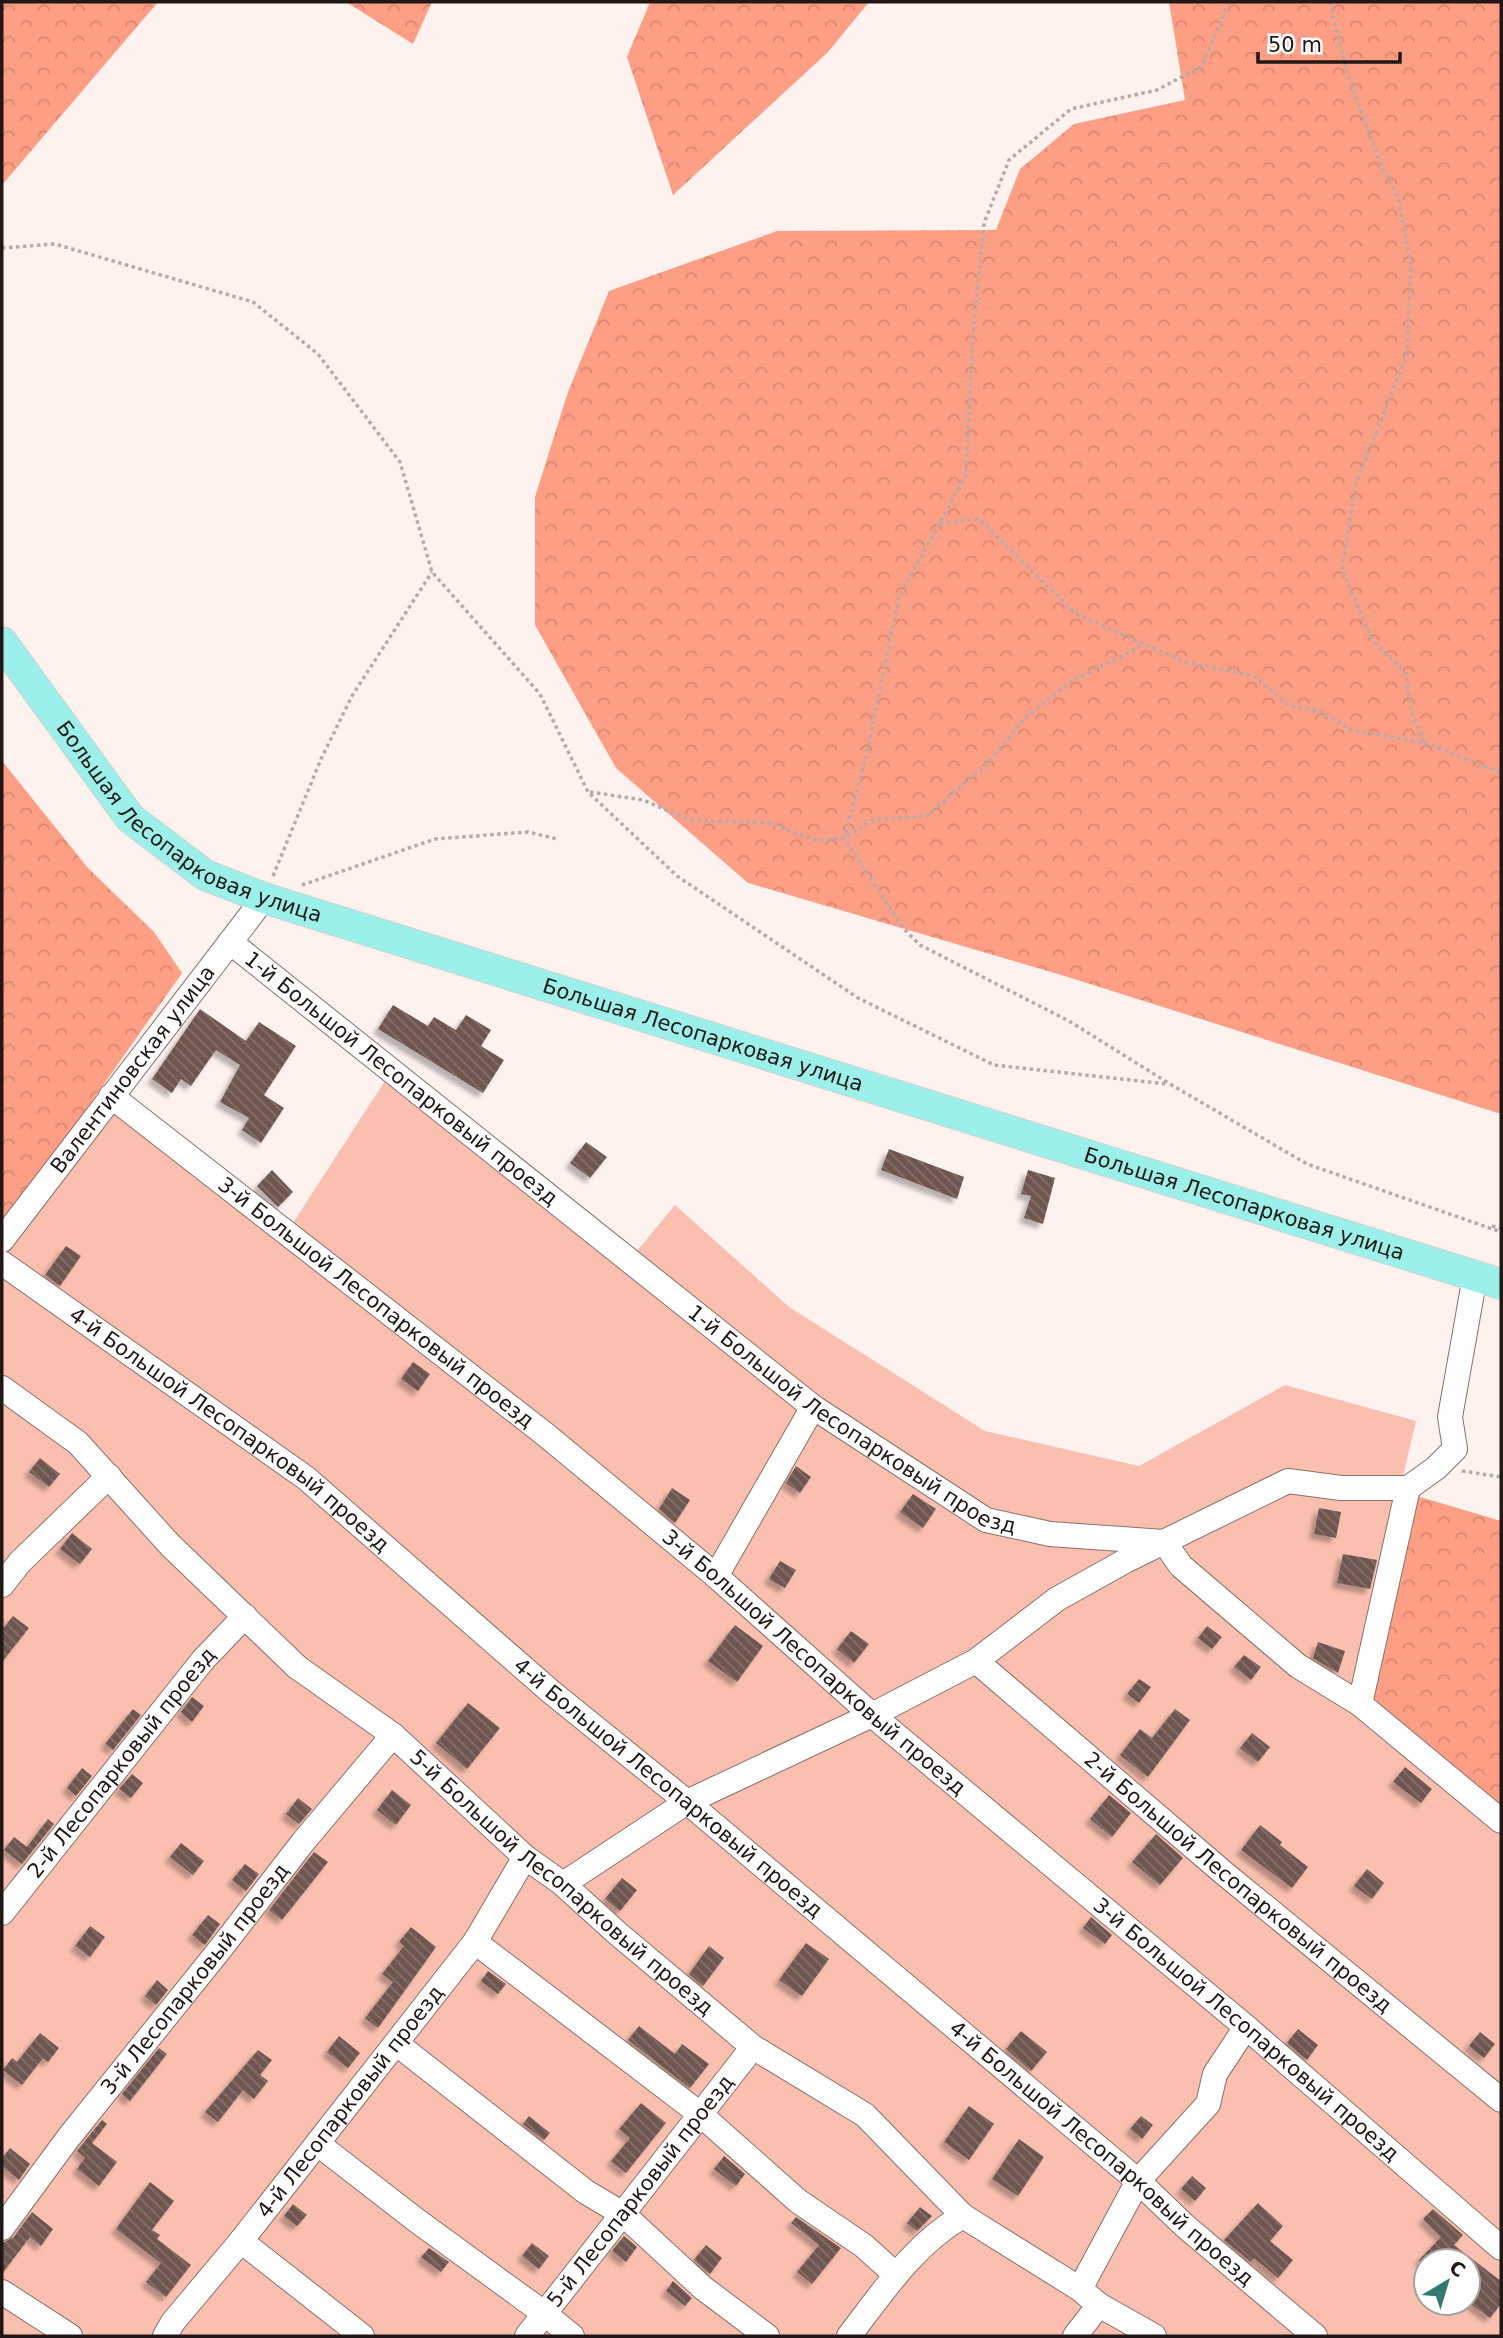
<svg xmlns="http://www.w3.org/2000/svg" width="1503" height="2338" font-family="'DejaVu Sans',sans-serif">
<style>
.forest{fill:url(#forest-crowns)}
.garden{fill:#fabfaf;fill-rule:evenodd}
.building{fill:url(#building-back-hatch);filter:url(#shadow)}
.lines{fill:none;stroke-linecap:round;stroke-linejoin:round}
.minor-casing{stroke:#89716a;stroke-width:26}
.major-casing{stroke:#d3d1d0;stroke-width:32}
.path{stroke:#b6aba8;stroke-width:3.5;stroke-dasharray:3.5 3.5;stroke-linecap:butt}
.minor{stroke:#fff;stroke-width:24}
.major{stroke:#9bf1e9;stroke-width:30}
.labels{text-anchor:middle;stroke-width:7;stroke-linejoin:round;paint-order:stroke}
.street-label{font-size:21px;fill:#211715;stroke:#fff}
</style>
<defs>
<pattern id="forest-crowns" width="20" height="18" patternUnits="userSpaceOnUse" patternTransform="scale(1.75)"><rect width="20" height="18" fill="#fe9e84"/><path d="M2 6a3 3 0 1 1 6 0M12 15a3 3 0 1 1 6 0" fill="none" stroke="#d98771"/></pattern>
<pattern id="building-back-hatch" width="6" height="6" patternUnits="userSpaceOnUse" patternTransform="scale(1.75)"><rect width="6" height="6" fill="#6e5750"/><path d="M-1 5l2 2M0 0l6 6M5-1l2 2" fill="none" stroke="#82706a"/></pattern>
<filter id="shadow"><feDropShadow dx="-5" dy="5" stdDeviation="2" flood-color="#0004"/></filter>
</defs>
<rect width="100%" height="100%" fill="#fef2ef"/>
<path class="forest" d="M2 2H158L2 185Z
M346 2H432L413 44Z
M650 2H869L828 52 673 195 627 57Z
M1169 2H1501V1114L1068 977 748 883 616 768 535 625V497L568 392 609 291 777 231 996 230 1020 169 1074 124 1185 100Z
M2 761 88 868 154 932 182 973 2 1229Z
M1417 1496 1501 1521V1810L1371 1702Z"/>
<path class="garden" d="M394 1067 637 1251 675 1205 789 1307 985 1431 1139 1466 1285 1385 1416 1421 1351 1698 1501 1826V2336H2V1254L122 1103 287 1232ZM1426 2261H1468V2303H1426Z"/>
<path class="building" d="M393 1005 428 1026 434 1017 456 1030 466 1015 491 1030 481 1046 504 1060 483 1093 378 1029Z
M200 1009 246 1041 259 1022 296 1046 264 1095 284 1108 261 1143 242 1130 249 1118 220 1102 240 1065 216 1050 191 1086 181 1079 172 1093 152 1079Z
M586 1142 607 1157 590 1178 570 1163Z
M889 1149 964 1177 957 1199 881 1170Z
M272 1170 293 1192 278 1207 257 1186Z
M1028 1170 1055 1178 1043 1224 1024 1218 1031 1196 1021 1194Z
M66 1246 81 1256 60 1286 45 1275Z
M413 1362 430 1374 418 1391 401 1379Z
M40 1458 60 1474 49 1487 29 1472Z
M796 1466 811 1477 800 1493 786 1483Z
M672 1488 690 1500 675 1523 659 1509Z
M913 1494 936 1509 923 1528 900 1512Z
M1319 1508 1341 1512 1336 1538 1314 1534Z
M72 1533 92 1549 80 1564 60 1549Z
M1343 1554 1377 1560 1370 1589 1337 1583Z
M780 1561 796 1570 785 1588 769 1579Z
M13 1616 29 1628 2 1662V1630Z
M735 1625 763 1646 737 1682 708 1661Z
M1207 1626 1222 1637 1212 1649 1198 1638Z
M851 1631 869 1644 854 1663 837 1649Z
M1318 1642 1345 1651 1338 1673 1313 1658Z
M1244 1655 1261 1667 1251 1680 1234 1667Z
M1139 1679 1151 1687 1139 1703 1127 1694Z
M192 1697 204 1706 192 1722 181 1712Z
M468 1703 500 1728 467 1769 436 1743Z
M133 1709 141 1715 113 1750 105 1744Z
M1175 1709 1190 1720 1148 1777 1120 1755 1140 1729 1152 1738Z
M1252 1733 1270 1747 1258 1762 1240 1748Z
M1405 1767 1432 1789 1421 1803 1393 1782Z
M82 1768 92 1776 76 1796 67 1788Z
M132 1774 143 1783 131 1798 119 1789Z
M392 1790 411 1805 396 1825 377 1810Z
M1109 1795 1131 1813 1112 1837 1090 1819Z
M298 1798 312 1809 299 1824 286 1814Z
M48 1819 54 1824 22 1864 4 1850 14 1837 27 1847Z
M1260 1825 1282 1842 1280 1845 1308 1867 1292 1888 1241 1850Z
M1156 1834 1183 1858 1160 1885 1132 1862Z
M181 1843 204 1861 193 1875 170 1857Z
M314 1852 328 1862 282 1920 269 1910Z
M245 1864 259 1874 246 1891 232 1880Z
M1367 1869 1384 1883 1372 1899 1354 1886Z
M622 1878 637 1890 620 1911 605 1899Z
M208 1915 220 1924 205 1945 192 1935Z
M1091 1917 1112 1935 1105 1944 1083 1928Z
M90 1926 105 1937 90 1957 75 1946Z
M411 1927 436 1947 378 2028 365 2018 393 1982 382 1974 404 1946 399 1942Z
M806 1943 829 1959 802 1996 779 1980Z
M709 1946 724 1958 703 1986 689 1974Z
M488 1971 506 1984 498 1994 481 1981Z
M157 1980 168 1990 156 2005 145 1996Z
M639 2026 675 2054 682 2044 709 2064 690 2088 628 2040Z
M1298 2029 1318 2045 1307 2060 1287 2043Z
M1021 2031 1047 2052 1031 2071 1006 2049Z
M1480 2032 1495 2044 1484 2058 1469 2046Z
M40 2033 59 2048 48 2062 43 2058 22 2085 3 2070 12 2058 17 2062Z
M339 2036 360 2053 348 2068 327 2052Z
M159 2048 167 2054 130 2101 122 2094Z
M258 2050 272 2060 260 2075 268 2081 254 2099 243 2090 218 2122 205 2112Z
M641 2103 666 2123 626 2173 611 2161 630 2138 619 2129Z
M969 2106 994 2124 969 2160 944 2142Z
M529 2116 550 2133 544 2140 523 2124Z
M1141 2116 1153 2125 1142 2139 1130 2129Z
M102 2120 107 2124 92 2143 117 2162 99 2186 77 2169 85 2158 77 2151Z
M1019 2139 1044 2157 1018 2196 992 2179Z
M10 2148 30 2164 19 2180 2 2166V2158Z
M724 2156 745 2174 736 2186 714 2169Z
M1192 2176 1206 2188 1195 2201 1181 2189Z
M150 2182 174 2201 152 2230 160 2235 157 2239 191 2265 166 2297 146 2282 161 2263 116 2229Z
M1258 2203 1283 2226 1270 2241 1293 2260 1278 2278 1254 2258 1251 2262 1224 2240Z
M293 2204 307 2215 297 2226 284 2216Z
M920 2207 932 2216 917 2231 907 2223Z
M1433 2209 1463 2235 1454 2245 1501 2281V2304L1490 2318 1468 2302V2261H1418L1441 2237 1423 2219Z
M32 2212 53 2229 41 2246 30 2237 2 2274V2243L14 2237Z
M796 2217 841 2248 812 2284 797 2272 819 2245 791 2223Z
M624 2236 637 2247 626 2262 612 2251Z
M532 2243 549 2256 539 2269 522 2256Z
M706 2245 722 2258 710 2274 694 2260Z
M429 2248 449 2262 441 2272 421 2257Z
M673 2281 692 2298 685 2306 666 2291Z"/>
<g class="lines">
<g class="minor-casing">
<g id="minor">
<path id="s1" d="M230 942 813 1407 986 1520 1050 1534 1164 1542 1181 1566 1298 1666 1360 1704 1501 1821"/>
<path id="s2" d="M111 1096 546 1435 716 1576 872 1715 1246 2027 1501 2248"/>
<path id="s3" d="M2 1240 264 898"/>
<path id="s4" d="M2 1263 306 1478 550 1691 687 1802 1138 2181 1185 2226 1315 2336"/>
<path id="s5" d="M2 1388 78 1443 170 1545 297 1667 393 1735 525 1857 563 1884 617 1933 753 2047 865 2115 963 2216 1080 2289 1099 2305 1154 2336"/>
<path d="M716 1576 813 1407"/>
<path d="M2 1585 20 1562 109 1476"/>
<path id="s6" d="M976 1661 1225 1874 1501 2100"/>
<path d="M1360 1704 1408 1488"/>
<path d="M563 1884 687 1802 872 1715 976 1661 1057 1599 1127 1560 1288 1481 1341 1488H1408L1436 1468 1455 1449 1450 1417 1475 1276"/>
<path id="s7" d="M2 1913 203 1660 245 1616"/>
<path d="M475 1942 700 2114 798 2201 864 2246 896 2275"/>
<path d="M397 2044 586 2192 623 2214 703 2288 767 2336"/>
<path d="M318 2144 416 2220 545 2314 572 2336"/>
<path id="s8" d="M2 2228 69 2137 221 1948 303 1842 393 1735"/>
<path d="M241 2241 362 2336"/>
<path d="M1080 2289 1138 2181 1208 2104 1215 2074 1246 2027"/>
<path d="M2 2292 70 2336"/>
<path id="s9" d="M165 2336 173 2322 241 2241 475 1942 525 1857"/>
<path id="s10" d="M527 2336 753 2047"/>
<path d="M849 2336C882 2293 915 2243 963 2216"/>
<path d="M1075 2336 1099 2305"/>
</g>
</g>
<g class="major-casing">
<g id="major">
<path id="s11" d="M2 642 130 818 205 875 264 898 1501 1284"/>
</g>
</g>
<path class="path" d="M1229 2 1202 66 1157 90 1071 109 1009 160 984 223 973 332 966 475 899 597 865 761 844 838 903 928 920 945 1069 1021 1170 1084 1307 1164 1501 1232
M1330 2 1348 76 1379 160 1398 197 1411 265 1407 355 1356 483 1342 570 1371 638 1406 674 1411 712 1425 743
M2 248 55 244 253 302 318 354 400 462 432 572 540 694 588 792 677 876 858 998 994 1065 1167 1084
M940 523 979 519 1076 614 1185 662 1254 676 1290 706 1319 711 1351 730 1425 743 1501 773
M590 792 643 800 690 820 770 823 817 841 844 838 873 820 927 816 988 763 1024 719 1070 682 1143 645
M273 876 321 759 352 696 432 572
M302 885 435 839 528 832 557 839
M1492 1226 1501 1228
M1462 1471 1501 1477"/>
<use href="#minor" class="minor"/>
<use href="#major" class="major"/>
</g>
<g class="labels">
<g class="street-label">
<text dy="7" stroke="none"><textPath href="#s11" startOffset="268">Большая Лесопарковая улица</textPath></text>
<text dy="7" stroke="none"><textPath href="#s11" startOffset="835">Большая Лесопарковая улица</textPath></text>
<text dy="7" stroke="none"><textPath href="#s3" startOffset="215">Валентиновская улица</textPath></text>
<text dy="7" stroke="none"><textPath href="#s1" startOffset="219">1-й Большой Лесопарковый проезд</textPath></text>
<text dy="7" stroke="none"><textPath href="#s11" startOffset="1402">Большая Лесопарковая улица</textPath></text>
<text dy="7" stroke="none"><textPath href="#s2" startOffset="336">3-й Большой Лесопарковый проезд</textPath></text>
<text dy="7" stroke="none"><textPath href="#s1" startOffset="786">1-й Большой Лесопарковый проезд</textPath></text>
<text dy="7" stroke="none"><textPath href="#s4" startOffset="282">4-й Большой Лесопарковый проезд</textPath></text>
<text dy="7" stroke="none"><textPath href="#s2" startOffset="903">3-й Большой Лесопарковый проезд</textPath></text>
<text dy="7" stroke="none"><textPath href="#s7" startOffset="192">2-й Лесопарковый проезд</textPath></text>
<text dy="7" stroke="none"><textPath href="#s4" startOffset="849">4-й Большой Лесопарковый проезд</textPath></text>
<text dy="7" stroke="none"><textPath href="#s6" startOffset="343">2-й Большой Лесопарковый проезд</textPath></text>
<text dy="7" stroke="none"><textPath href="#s5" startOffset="749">5-й Большой Лесопарковый проезд</textPath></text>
<text dy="7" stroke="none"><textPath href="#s8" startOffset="315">3-й Лесопарковый проезд</textPath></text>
<text dy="7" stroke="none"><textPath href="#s2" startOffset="1470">3-й Большой Лесопарковый проезд</textPath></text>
<text dy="7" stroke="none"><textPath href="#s9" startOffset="299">4-й Лесопарковый проезд</textPath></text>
<text dy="7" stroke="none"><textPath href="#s4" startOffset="1416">4-й Большой Лесопарковый проезд</textPath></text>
<text dy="7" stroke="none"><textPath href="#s10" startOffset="184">5-й Лесопарковый проезд</textPath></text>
</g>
</g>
<rect width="1503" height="2338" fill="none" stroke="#211715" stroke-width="7"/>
<g transform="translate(1447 2282) rotate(38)"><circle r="33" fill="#ffffff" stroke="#a6a2a1" stroke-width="2"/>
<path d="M0-5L12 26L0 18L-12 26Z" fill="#327972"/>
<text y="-10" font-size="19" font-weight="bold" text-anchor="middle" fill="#211715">С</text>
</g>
<path d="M1258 52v10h142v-10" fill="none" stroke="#211715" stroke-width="3.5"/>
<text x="1268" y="52" font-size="21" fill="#211715" stroke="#ffffff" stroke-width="5" paint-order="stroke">50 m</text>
</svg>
